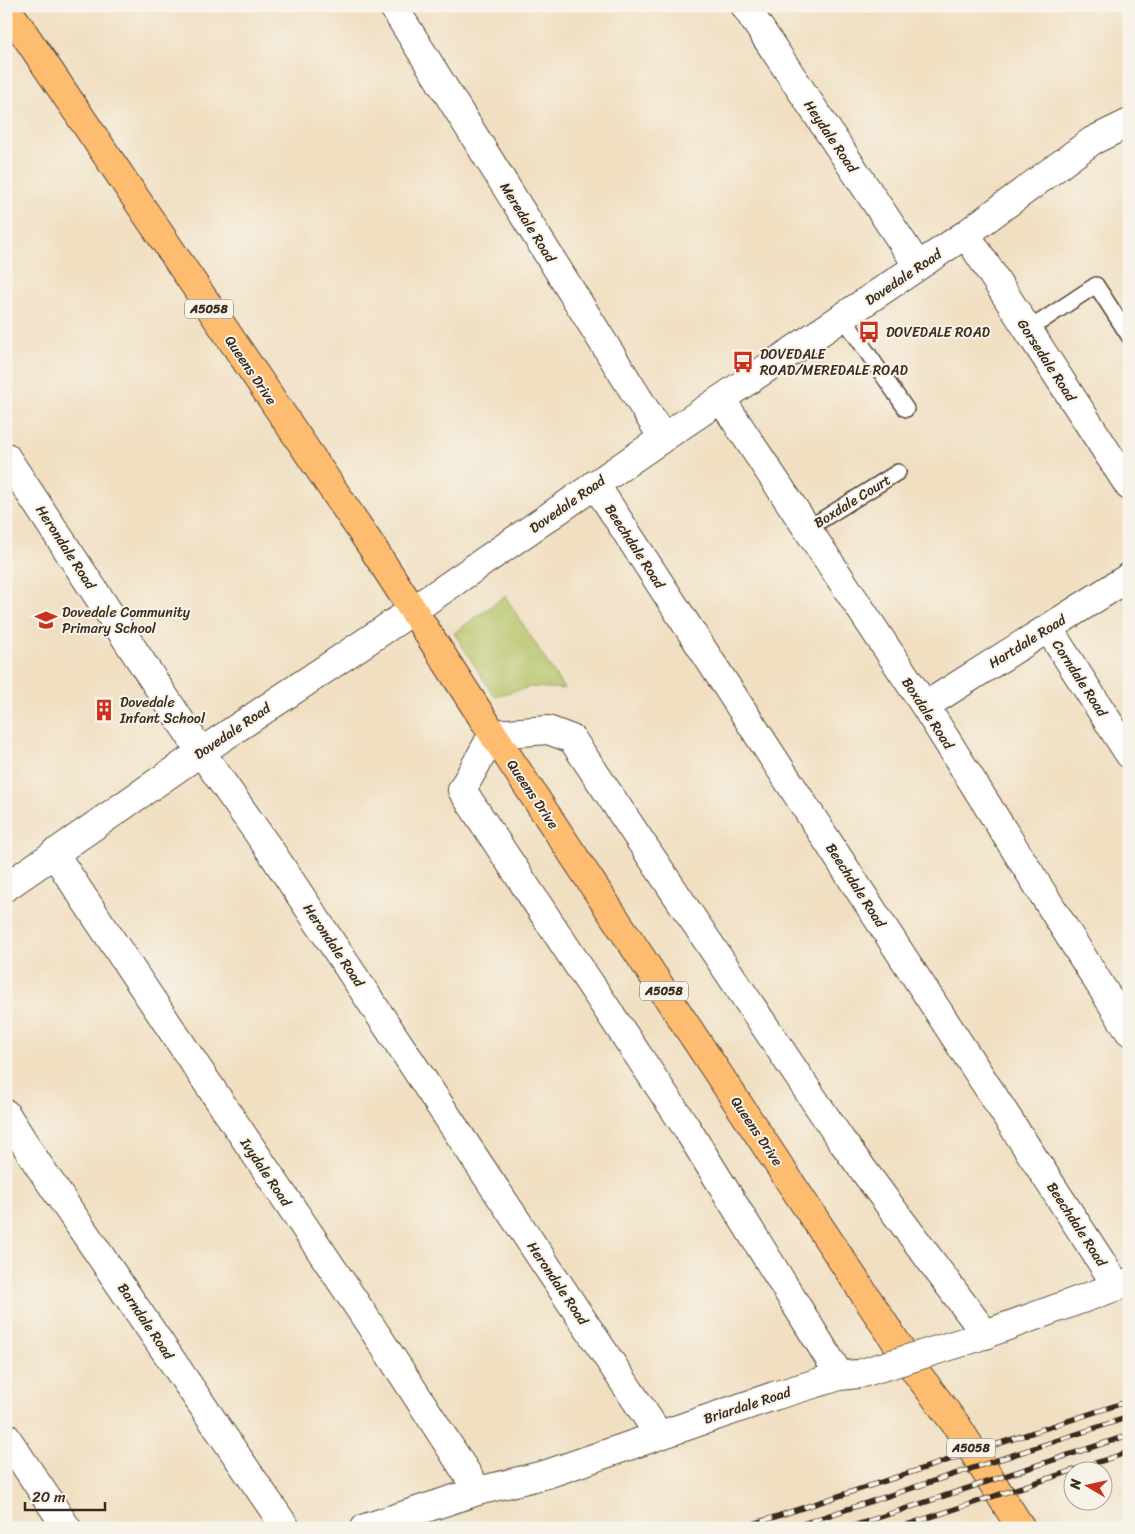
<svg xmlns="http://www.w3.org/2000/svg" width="1135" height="1534" font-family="Sriracha,sans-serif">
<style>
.green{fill:#b3c163;stroke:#777640}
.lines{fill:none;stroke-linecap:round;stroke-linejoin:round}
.lane-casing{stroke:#564536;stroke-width:18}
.street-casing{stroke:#564536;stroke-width:30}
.primary-casing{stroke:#564536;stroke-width:30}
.lane{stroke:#fff;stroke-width:15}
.street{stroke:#fff;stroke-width:28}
.primary{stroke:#febc70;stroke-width:28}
.rail-casing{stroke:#3b2a1e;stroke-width:5.5}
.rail{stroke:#f7f3e8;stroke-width:4;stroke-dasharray:11;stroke-linecap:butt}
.street-bridge-casing{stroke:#564536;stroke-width:30;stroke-linecap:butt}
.street-bridge{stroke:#fff;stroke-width:28}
.labels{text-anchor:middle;stroke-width:4;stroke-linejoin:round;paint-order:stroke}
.shield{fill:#f7f3e8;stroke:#73665b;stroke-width:1}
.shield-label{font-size:12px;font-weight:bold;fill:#3b2a1e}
.street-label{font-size:14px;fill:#3b2a1e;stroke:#f7f3e8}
.poi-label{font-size:14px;fill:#3b2a1e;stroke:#f7f3e8;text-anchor:start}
</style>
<rect width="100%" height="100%" fill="#f7f3e8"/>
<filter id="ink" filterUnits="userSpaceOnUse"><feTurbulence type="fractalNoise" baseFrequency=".02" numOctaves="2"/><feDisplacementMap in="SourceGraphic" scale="10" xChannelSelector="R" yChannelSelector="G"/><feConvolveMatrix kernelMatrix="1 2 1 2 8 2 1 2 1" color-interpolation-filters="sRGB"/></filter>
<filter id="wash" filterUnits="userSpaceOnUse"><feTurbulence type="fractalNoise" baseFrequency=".0096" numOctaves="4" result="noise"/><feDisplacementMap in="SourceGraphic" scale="20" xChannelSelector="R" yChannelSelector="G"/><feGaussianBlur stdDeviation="1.12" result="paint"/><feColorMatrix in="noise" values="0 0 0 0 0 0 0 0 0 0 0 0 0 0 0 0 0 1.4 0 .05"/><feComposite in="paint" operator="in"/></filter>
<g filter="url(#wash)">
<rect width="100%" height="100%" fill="#f0dfc1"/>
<path class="green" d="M505 596 564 689 531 687 494 696 454 633Z"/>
</g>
<g filter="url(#ink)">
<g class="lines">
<g class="lane-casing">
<path id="lane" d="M843 317 906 409
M1028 330 1096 285 1129 336
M807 529 898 472"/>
</g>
<g class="street-casing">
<path id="street" d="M393 6 663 438
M745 6 918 266
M966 234 1129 486
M721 399 925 706 1129 1031
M6 457 201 752 274 856 659 1435
M595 484 1117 1286
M1048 628 1129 754
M925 706 1129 577
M54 853C194 1067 341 1275 478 1491
M6 887 201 752 412 611 663 438 966 234 1092 141 1129 123
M6 1114 37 1163 286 1528
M969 1340 1129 1282
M840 1376 686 1127 585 976 462 790 493 734 548 730 572 739 841 1140 986 1335
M6 1437 67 1528
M365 1528 478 1491 547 1474 774 1396 840 1376 857 1374"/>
</g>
<g class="primary-casing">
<path id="primary" d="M6 7 372 547 493 734 916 1372 957 1426 1021 1528"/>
</g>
<use href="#lane" class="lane"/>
<use href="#street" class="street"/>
<use href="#primary" class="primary"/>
<g class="rail-casing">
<path id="rail" d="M741 1528 1129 1401
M790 1528 1129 1417
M847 1528 1129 1435
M897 1528 1129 1452"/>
</g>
<use href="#rail" class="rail"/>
<g class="street-bridge-casing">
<path id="street-bridge" d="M859 1374 963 1342"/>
</g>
<use href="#street-bridge" class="street-bridge"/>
</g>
</g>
<defs>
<g id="bus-bare" transform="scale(1.725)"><path d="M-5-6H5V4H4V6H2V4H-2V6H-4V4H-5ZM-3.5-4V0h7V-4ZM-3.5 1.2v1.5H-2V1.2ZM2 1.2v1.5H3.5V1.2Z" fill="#c8321e" stroke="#f7f3e8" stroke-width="2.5" paint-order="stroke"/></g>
<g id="school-bare" transform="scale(1.725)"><path d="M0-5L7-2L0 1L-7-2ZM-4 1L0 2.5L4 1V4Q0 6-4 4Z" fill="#c8321e" stroke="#f7f3e8" stroke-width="2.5" paint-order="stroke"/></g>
<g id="building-bare" transform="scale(1.725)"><path d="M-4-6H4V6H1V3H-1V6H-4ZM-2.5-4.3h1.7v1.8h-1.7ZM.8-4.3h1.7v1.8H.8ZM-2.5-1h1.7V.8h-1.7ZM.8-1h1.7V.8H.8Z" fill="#c8321e" stroke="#f7f3e8" stroke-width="2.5" paint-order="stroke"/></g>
</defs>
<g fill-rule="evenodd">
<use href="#bus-bare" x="869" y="332"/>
<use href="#bus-bare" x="743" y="362"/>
<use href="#school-bare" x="46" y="620"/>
<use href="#building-bare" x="104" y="710"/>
</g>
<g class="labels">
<g class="shield">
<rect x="185" y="299.5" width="48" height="19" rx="4"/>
<rect x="640" y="981.5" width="48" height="19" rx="4"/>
<rect x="947" y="1438.5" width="48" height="19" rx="4"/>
</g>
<g class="shield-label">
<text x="209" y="313">A5058</text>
<text x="664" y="995">A5058</text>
<text x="971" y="1452">A5058</text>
</g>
<g class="street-label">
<text transform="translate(831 136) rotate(56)" y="5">Heydale Road</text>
<text transform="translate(528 222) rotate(58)" y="5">Meredale Road</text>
<text transform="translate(903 277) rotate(-34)" y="5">Dovedale Road</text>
<text transform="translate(1047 360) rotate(57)" y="5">Gorsedale Road</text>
<text transform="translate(251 370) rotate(56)" y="5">Queens Drive</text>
<text transform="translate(852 501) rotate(-32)" y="5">Boxdale Court</text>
<text transform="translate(567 504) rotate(-35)" y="5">Dovedale Road</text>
<text transform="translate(635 546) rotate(57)" y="5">Beechdale Road</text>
<text transform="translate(66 547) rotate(57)" y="5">Herondale Road</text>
<text transform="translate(1027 641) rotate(-32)" y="5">Hartdale Road</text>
<text transform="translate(1080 678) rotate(57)" y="5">Corndale Road</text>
<text transform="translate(928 713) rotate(57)" y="5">Boxdale Road</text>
<text transform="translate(232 731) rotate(-34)" y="5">Dovedale Road</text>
<text transform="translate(533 794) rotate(56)" y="5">Queens Drive</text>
<text transform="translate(856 885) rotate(57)" y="5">Beechdale Road</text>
<text transform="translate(334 945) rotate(56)" y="5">Herondale Road</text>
<text transform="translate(757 1131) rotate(56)" y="5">Queens Drive</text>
<text transform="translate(266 1172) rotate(56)" y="5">Ivydale Road</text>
<text transform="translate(1077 1224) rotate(57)" y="5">Beechdale Road</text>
<text transform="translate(558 1283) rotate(56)" y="5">Herondale Road</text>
<text transform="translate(146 1321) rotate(56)" y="5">Barndale Road</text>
<text transform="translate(747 1405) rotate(-18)" y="5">Briardale Road</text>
</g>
<g class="poi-label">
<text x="886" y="337">DOVEDALE ROAD</text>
<text x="760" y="359">DOVEDALE<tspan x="760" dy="16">ROAD/MEREDALE ROAD</tspan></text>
<text x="62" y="617">Dovedale Community<tspan x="62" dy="16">Primary School</tspan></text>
<text x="120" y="707">Dovedale<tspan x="120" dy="16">Infant School</tspan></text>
</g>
</g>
<rect width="1135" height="1534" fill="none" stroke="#f7f3e8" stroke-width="25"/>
<g transform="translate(1088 1486) rotate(279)"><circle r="24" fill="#f7f3e8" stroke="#aca397"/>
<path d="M0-4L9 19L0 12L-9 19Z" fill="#c8321e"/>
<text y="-8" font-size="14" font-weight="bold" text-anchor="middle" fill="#3b2a1e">N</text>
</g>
<path d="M25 1502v8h80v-8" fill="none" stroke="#3b2a1e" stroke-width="2.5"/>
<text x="32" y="1502" font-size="15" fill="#3b2a1e" stroke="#f7f3e8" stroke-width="4" paint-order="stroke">20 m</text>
</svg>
